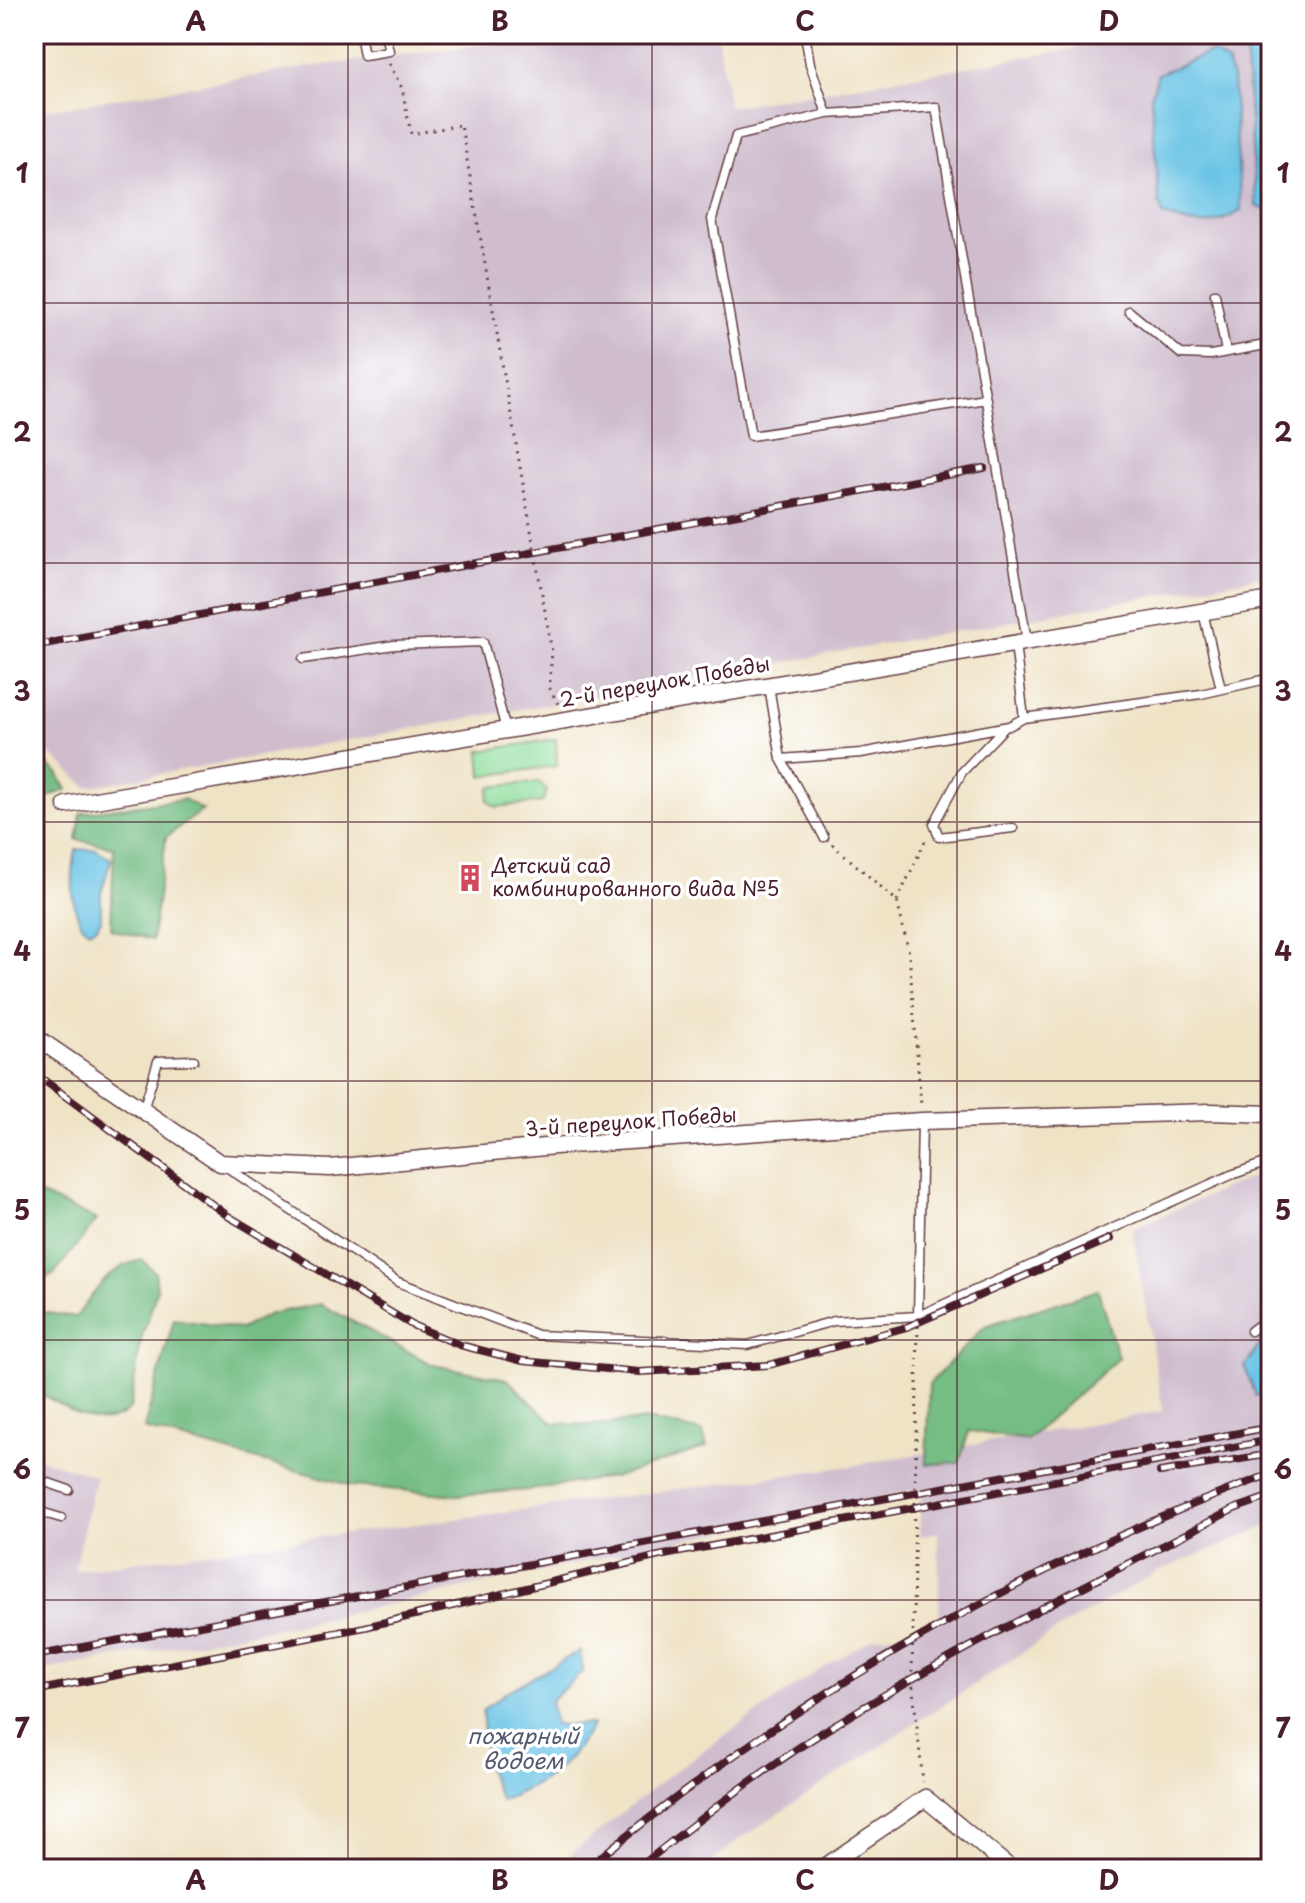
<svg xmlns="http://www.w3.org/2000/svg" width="1305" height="1903" font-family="'Playpen Sans',sans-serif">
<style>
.industrial{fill:#cfbdce}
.green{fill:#90de9d;stroke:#6d7e64;stroke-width:2}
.forest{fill:#74bd84;stroke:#5f6e58;stroke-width:2}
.water{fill:#67c3e5;stroke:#587188;stroke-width:2}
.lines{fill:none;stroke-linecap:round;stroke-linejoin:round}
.service-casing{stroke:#633c42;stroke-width:11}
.minor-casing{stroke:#633c42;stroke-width:19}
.path{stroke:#633c42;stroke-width:3;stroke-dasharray:2 6;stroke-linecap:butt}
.service{stroke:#fff;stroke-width:8}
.minor{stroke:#fff;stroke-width:16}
.rail-casing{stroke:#4a1f2b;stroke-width:8}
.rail{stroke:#fff;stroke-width:5;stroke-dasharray:15;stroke-linecap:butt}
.grid{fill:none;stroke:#4a1f2b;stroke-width:2;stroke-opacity:0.55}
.labels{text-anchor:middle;stroke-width:7;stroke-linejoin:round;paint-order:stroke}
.street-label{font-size:20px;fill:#4a1f2b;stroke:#fff}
.poi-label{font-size:20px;fill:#4a1f2b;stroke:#fff;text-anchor:start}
.water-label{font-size:22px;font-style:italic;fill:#54586c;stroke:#fff}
.neatline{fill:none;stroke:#4a1f2b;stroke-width:3}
.grid-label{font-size:26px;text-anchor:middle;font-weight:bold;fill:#4a1f2b}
</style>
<rect width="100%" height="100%" fill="#fff"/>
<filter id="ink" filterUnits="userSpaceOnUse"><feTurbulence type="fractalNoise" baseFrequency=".0125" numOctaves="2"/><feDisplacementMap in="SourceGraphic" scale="16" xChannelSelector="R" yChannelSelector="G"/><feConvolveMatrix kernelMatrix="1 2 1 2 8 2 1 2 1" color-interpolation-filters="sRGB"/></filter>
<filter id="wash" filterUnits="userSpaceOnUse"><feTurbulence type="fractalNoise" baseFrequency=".006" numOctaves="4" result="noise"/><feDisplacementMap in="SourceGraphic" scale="32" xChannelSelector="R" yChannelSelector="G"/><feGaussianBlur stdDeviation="1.8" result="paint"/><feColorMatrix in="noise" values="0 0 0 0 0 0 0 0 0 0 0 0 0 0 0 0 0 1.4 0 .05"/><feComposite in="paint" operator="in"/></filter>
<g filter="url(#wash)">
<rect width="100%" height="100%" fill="#efe3c6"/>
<path class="industrial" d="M563 34H717L729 107 1161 34H1271V575L87 787 34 739V112L308 67Z
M1271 1169V1525L1157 1572 1060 1628 741 1838 703 1869H552L681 1766 819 1670 873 1638 902 1633 939 1618 938 1532 920 1536 922 1488 294 1625 34 1672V1457L96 1476 74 1570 851 1466 1163 1411 1132 1228Z"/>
<path class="green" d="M556 739 557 766 482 776 480 751Z
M539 782 547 791 542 802 496 807 488 801 490 787Z"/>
<path class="forest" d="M34 755 58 773 67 790 34 801Z
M184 799 203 810 166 837 152 940 111 929 114 847 77 840 81 813Z
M34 1192 97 1220 53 1275 37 1281 34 1286Z
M142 1260 155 1272 157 1289 141 1340 130 1409C98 1437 68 1407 34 1390V1305L40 1312 76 1317C94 1293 110 1265 142 1260Z
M1098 1290 1118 1358 1027 1440 969 1431 959 1463 926 1464 929 1384 985 1326Z
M320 1304 433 1365 507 1379 553 1423 591 1425 648 1420 703 1432 707 1447 619 1476 529 1490 457 1495 353 1486 144 1429 174 1319 241 1329 270 1314Z"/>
<path class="water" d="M1271 43V212L1256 206 1245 45Z
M1212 52 1227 62 1233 81 1241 211C1210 228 1196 228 1163 215L1159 203 1151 97 1158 74Z
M96 849 111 859 101 893V920L97 927 89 931C68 917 72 871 76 850Z
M1271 1327V1394L1256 1396 1245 1367Z
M580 1651 583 1671 551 1700 554 1725 593 1724C566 1770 548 1780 501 1801L487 1769 482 1711 506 1692Z"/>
</g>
<g filter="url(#ink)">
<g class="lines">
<g class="service-casing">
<path id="service" d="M360 34 364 55 389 51 385 34
M805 34 810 64 827 114 936 107 1027 641
M827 114 736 136 712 219 751 436 986 399
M1215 294 1226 352
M1129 311 1181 354 1211 355 1271 344
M1203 612 1221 689
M303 659 394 645 483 642 506 730
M769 686 781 759 824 837
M1024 718 1201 694 1271 678
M1005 727 962 772 934 824 939 837 1013 828
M781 759 861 753 1009 726 1024 718 1015 644
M143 1110 158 1061 194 1060
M225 1166 398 1282 537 1335 748 1345 834 1321 918 1316 1231 1175 1271 1161
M918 1316 922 1121
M1251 1331 1271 1316
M34 1478 69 1490
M34 1510 61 1518"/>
</g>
<g class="minor-casing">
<path id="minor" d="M66 805 1271 600
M34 1036 220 1163 330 1168 555 1146 922 1121 1210 1112 1271 1114
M822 1869 925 1798 1011 1869"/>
</g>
<path class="path" d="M389 64 402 88 411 134 461 125 552 652 549 687 559 706
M832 844 897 901 909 953 921 1105
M897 901 926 839
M918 1326 912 1679 923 1782"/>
<use href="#service" class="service"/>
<use href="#minor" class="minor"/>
<g class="rail-casing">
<path id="rail" d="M34 646 984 468
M34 1073 228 1216 412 1325 460 1345 523 1361 639 1372 769 1365 907 1327 1110 1239
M1160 1472 1271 1454
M34 1656 1271 1427
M34 1691 365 1627 659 1556 1271 1440
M586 1869C790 1699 1022 1566 1271 1474
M637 1869C697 1821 758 1773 823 1732 955 1650 1095 1581 1234 1509L1271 1496"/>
</g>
<use href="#rail" class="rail"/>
</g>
</g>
<path class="grid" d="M348 34V1869M652 34V1869M957 34V1869M34 303H1271M34 563H1271M34 822H1271M34 1081H1271M34 1340H1271M34 1600H1271"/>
<defs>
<g id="building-bare" transform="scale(2.16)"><path d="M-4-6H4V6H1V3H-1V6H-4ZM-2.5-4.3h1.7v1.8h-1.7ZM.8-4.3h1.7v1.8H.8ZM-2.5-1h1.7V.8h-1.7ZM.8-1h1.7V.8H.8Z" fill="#d1495b" stroke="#fff" stroke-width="2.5" paint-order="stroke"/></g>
</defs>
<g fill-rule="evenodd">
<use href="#building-bare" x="470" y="878"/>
</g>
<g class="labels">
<g class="street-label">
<text transform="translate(665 682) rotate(-10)" y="7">2-й переулок Победы</text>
<text transform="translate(631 1122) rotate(-4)" y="7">3-й переулок Победы</text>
</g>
<g class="poi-label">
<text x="492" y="873">Детский сад<tspan x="492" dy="23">комбинированного вида №5</tspan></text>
</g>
<g class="water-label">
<text x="523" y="1744">пожарный<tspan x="523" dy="25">водоем</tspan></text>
</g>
</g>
<rect width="1305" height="1903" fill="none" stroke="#fff" stroke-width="88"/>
<rect x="44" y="44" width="1217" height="1815" class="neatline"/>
<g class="grid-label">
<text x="196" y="31">A</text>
<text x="500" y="31">B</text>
<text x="805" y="31">C</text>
<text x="1109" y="31">D</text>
<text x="22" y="183">1</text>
<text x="1283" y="183">1</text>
<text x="22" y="442">2</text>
<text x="1283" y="442">2</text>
<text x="22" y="701">3</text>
<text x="1283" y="701">3</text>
<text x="22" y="961">4</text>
<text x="1283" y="961">4</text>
<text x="22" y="1220">5</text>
<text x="1283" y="1220">5</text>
<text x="22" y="1479">6</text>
<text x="1283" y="1479">6</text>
<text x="22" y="1738">7</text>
<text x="1283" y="1738">7</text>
<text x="196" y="1890">A</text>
<text x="500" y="1890">B</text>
<text x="805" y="1890">C</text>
<text x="1109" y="1890">D</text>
</g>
</svg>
